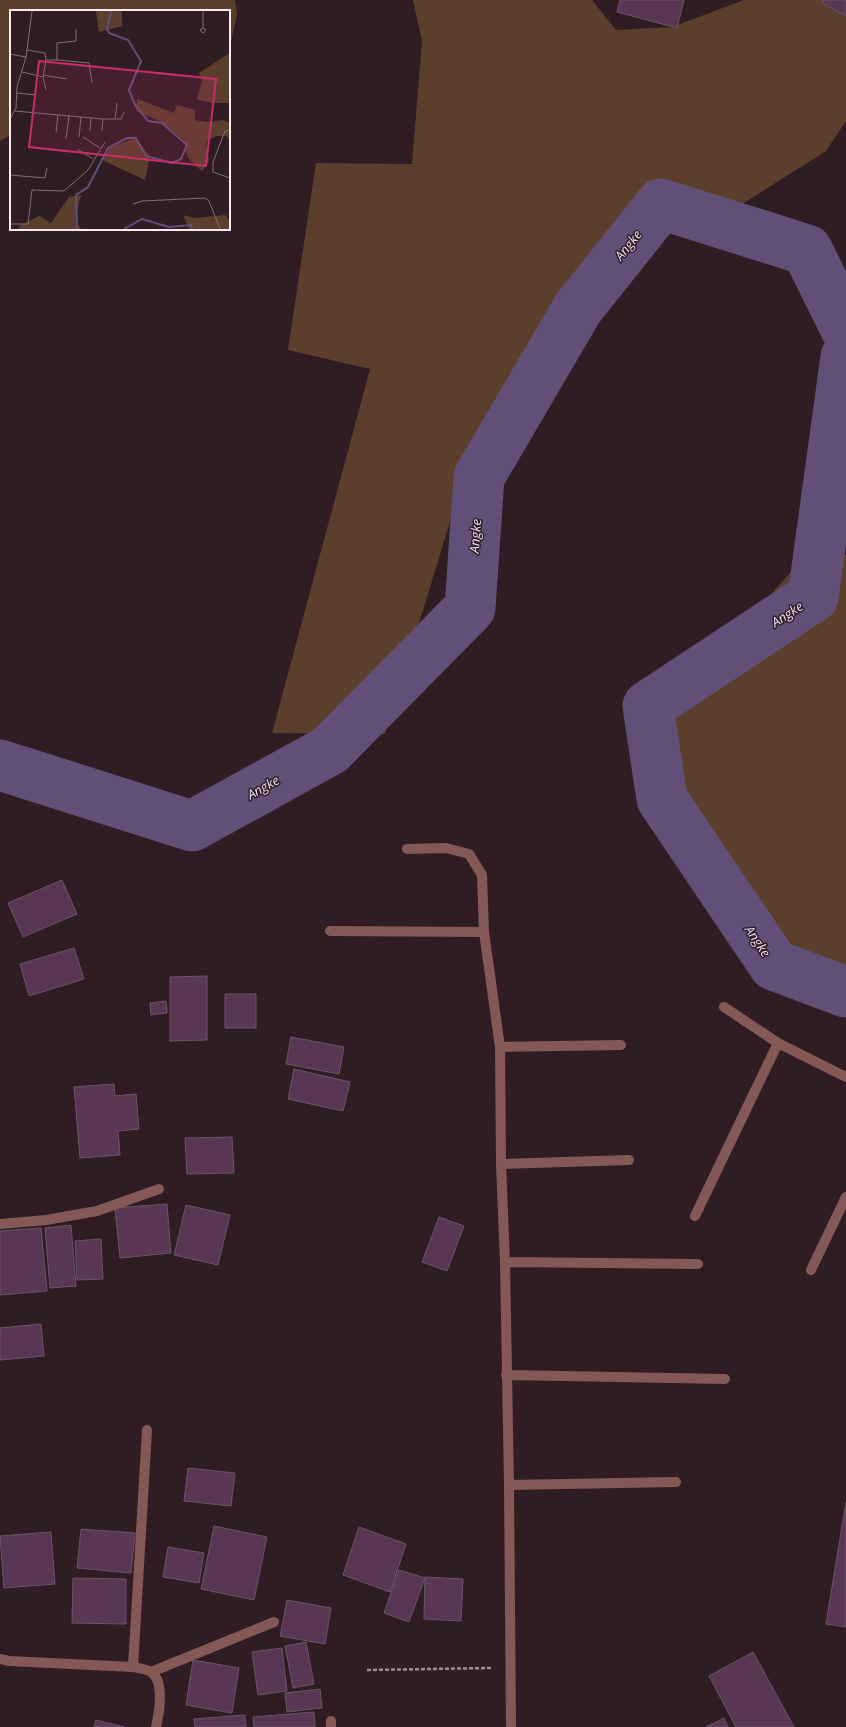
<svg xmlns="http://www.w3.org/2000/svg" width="846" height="1727" font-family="'Open Sans',sans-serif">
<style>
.green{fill:#5c3e2c}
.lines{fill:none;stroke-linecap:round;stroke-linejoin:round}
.river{stroke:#624f77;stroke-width:51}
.building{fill:#5a3655;stroke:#685665}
.path{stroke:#9c8c91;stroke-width:2.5;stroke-dasharray:4 2;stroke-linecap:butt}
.minor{stroke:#845955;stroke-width:10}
.labels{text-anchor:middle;stroke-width:3;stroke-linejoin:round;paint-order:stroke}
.water-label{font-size:13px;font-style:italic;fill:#eadef9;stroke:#301d24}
.inset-river{fill:none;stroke:#624f77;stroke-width:2}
.inset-road{fill:none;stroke:#806f75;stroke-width:1}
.view{fill:#c82d6a;fill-opacity:0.15;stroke:#c82d6a;stroke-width:2}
.inset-edge{fill:none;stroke:#f9ebef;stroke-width:2}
</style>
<rect width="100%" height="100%" fill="#301d24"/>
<path class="green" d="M0 0H235L237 14 229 51V11H11V135L0 141Z
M413 0H592L616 30 672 27 744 0H835L846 6V121L826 151 720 218 628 236 550 346 465 473 385 734 272 733 370 369 288 350 316 163 412 164 422 41Z
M810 551 846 555V988L763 941 678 817 650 719 754 613Z"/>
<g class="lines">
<path class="river" d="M846 357 813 597 648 706 662 799 774 965 846 992
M0 765 192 826 330 750 470 608 479 477 578 308 661 204 807 250 846 329"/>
</g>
<path class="building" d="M620 0H684L677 28 617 12Z
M824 0H846V16L822 3Z
M62 880 77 914 23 937 8 903Z
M74 948 84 979 29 996 20 964Z
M207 976V1040L170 1041V977Z
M225 994H256V1028H225Z
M166 1001 167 1013 151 1015 150 1003Z
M291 1037 344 1047 339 1074 286 1064Z
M294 1069 350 1082 343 1111 288 1099Z
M114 1084 115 1096 136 1094 139 1129 118 1131 120 1155 80 1158 74 1087Z
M232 1137 234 1173 187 1174 185 1138Z
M167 1204 171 1253 120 1258 115 1208Z
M186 1205 230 1215 218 1265 174 1255Z
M439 1217 464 1226 447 1271 422 1262Z
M71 1225 76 1286 50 1288 45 1228Z
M41 1228 47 1291 0 1295V1231Z
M101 1239 103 1279 77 1280 75 1241Z
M41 1324 44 1356 0 1360V1328Z
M188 1468 235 1473 231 1506 184 1501Z
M846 1502V1627L826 1624Z
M214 1526 267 1537 254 1600 201 1589Z
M359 1527 406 1544 390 1592 343 1575Z
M81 1529 135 1533 131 1573 77 1568Z
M51 1532 55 1584 4 1588 0 1536Z
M168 1547 204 1553 199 1583 163 1577Z
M399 1570 425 1578 409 1622 384 1613Z
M425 1577 463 1579 461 1621 424 1619Z
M73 1578 126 1579V1624L72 1623Z
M287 1600 331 1608 325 1644 280 1636Z
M306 1642 314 1684 293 1688 285 1646Z
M282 1648 287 1691 258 1695 252 1652Z
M753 1652 794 1727H736L709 1676Z
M193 1660 239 1668 232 1713 186 1705Z
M320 1689 322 1708 287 1712 285 1693Z
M314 1712 315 1727H254L253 1717Z
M245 1715 246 1727H195L194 1719Z
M724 1718 728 1727H706Z
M96 1720 124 1727H94Z"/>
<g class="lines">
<path class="path" d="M367 1670 491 1668"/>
<path class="minor" d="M407 849 446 848 469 854 482 875 484 932 500 1047 501 1164 505 1262 509 1485 511 1727
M330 931 484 932
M724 1007 778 1043 846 1077
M500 1047 621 1045
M501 1164 629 1160
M695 1216 778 1043
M0 1224 46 1220 97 1211 159 1189
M505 1262 698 1264
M811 1270 846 1197
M506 1375 725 1379
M509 1485 676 1482
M0 1659 9 1661 133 1667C138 1668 147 1669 151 1672 165 1681 159 1714 156 1727
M133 1667 147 1430
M151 1672 274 1622
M331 1721V1727"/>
</g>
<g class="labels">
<g class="water-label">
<text transform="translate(628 245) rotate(-52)" y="5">Angke</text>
<text transform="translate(475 536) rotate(-86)" y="5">Angke</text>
<text transform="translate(787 614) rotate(-33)" y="5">Angke</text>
<text transform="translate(263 787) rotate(-29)" y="5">Angke</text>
<text transform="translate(758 941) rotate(56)" y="5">Angke</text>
</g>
</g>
<g transform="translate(10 10)">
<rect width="220" height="220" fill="#301d24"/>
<path d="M86 1H112V16L89 22ZM218 44H220V93H202L187 89 192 71 189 63ZM127 89 164 103 167 95 185 100V110L197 112 213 110 220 113V131L217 126H206L196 132 199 151 192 161 181 152 175 141V131L152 112 126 101ZM125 128 140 146 135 170 92 150 101 137ZM71 185 65 210 71 219H9V216L29 206 41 213 59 187ZM173 205 185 208 215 205 220 212V219H179Z" fill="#5c3e2c"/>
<path class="inset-river" d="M67 219 66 185 78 177 98 138 117 128H126L136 146 162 153 171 149 177 135 152 113 138 111 125 95 119 80 131 51 118 30 99 23 97 19 101 1M114 219 132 209 159 217 181 215 182 219"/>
<path class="inset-road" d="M193 1V18L190 20 193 23 196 20 193 18M17 40 35 43 36 50M0 44 16 47M47 50 79 53 82 73M12 62 33 67 36 50H47V33L66 31V19M33 65 57 69M33 67 36 80M7 83 26 85M5 101 93 109H111L114 102M0 109 6 98 7 77 16 47 22 1M105 109 107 93M220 120 215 121 203 152V162L220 168M80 121 81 108M92 121 93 109M46 122 48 105M69 127 71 107M73 127 90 138M56 129 59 106M67 139 83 149M0 165 35 168 37 158M123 194 132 191 195 188 199 191 210 219M0 214H18L22 180 54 181 78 160 95 132"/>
<path class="view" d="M29 51 206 69 196 156 19 137Z"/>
<rect width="220" height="220" class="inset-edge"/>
</g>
</svg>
